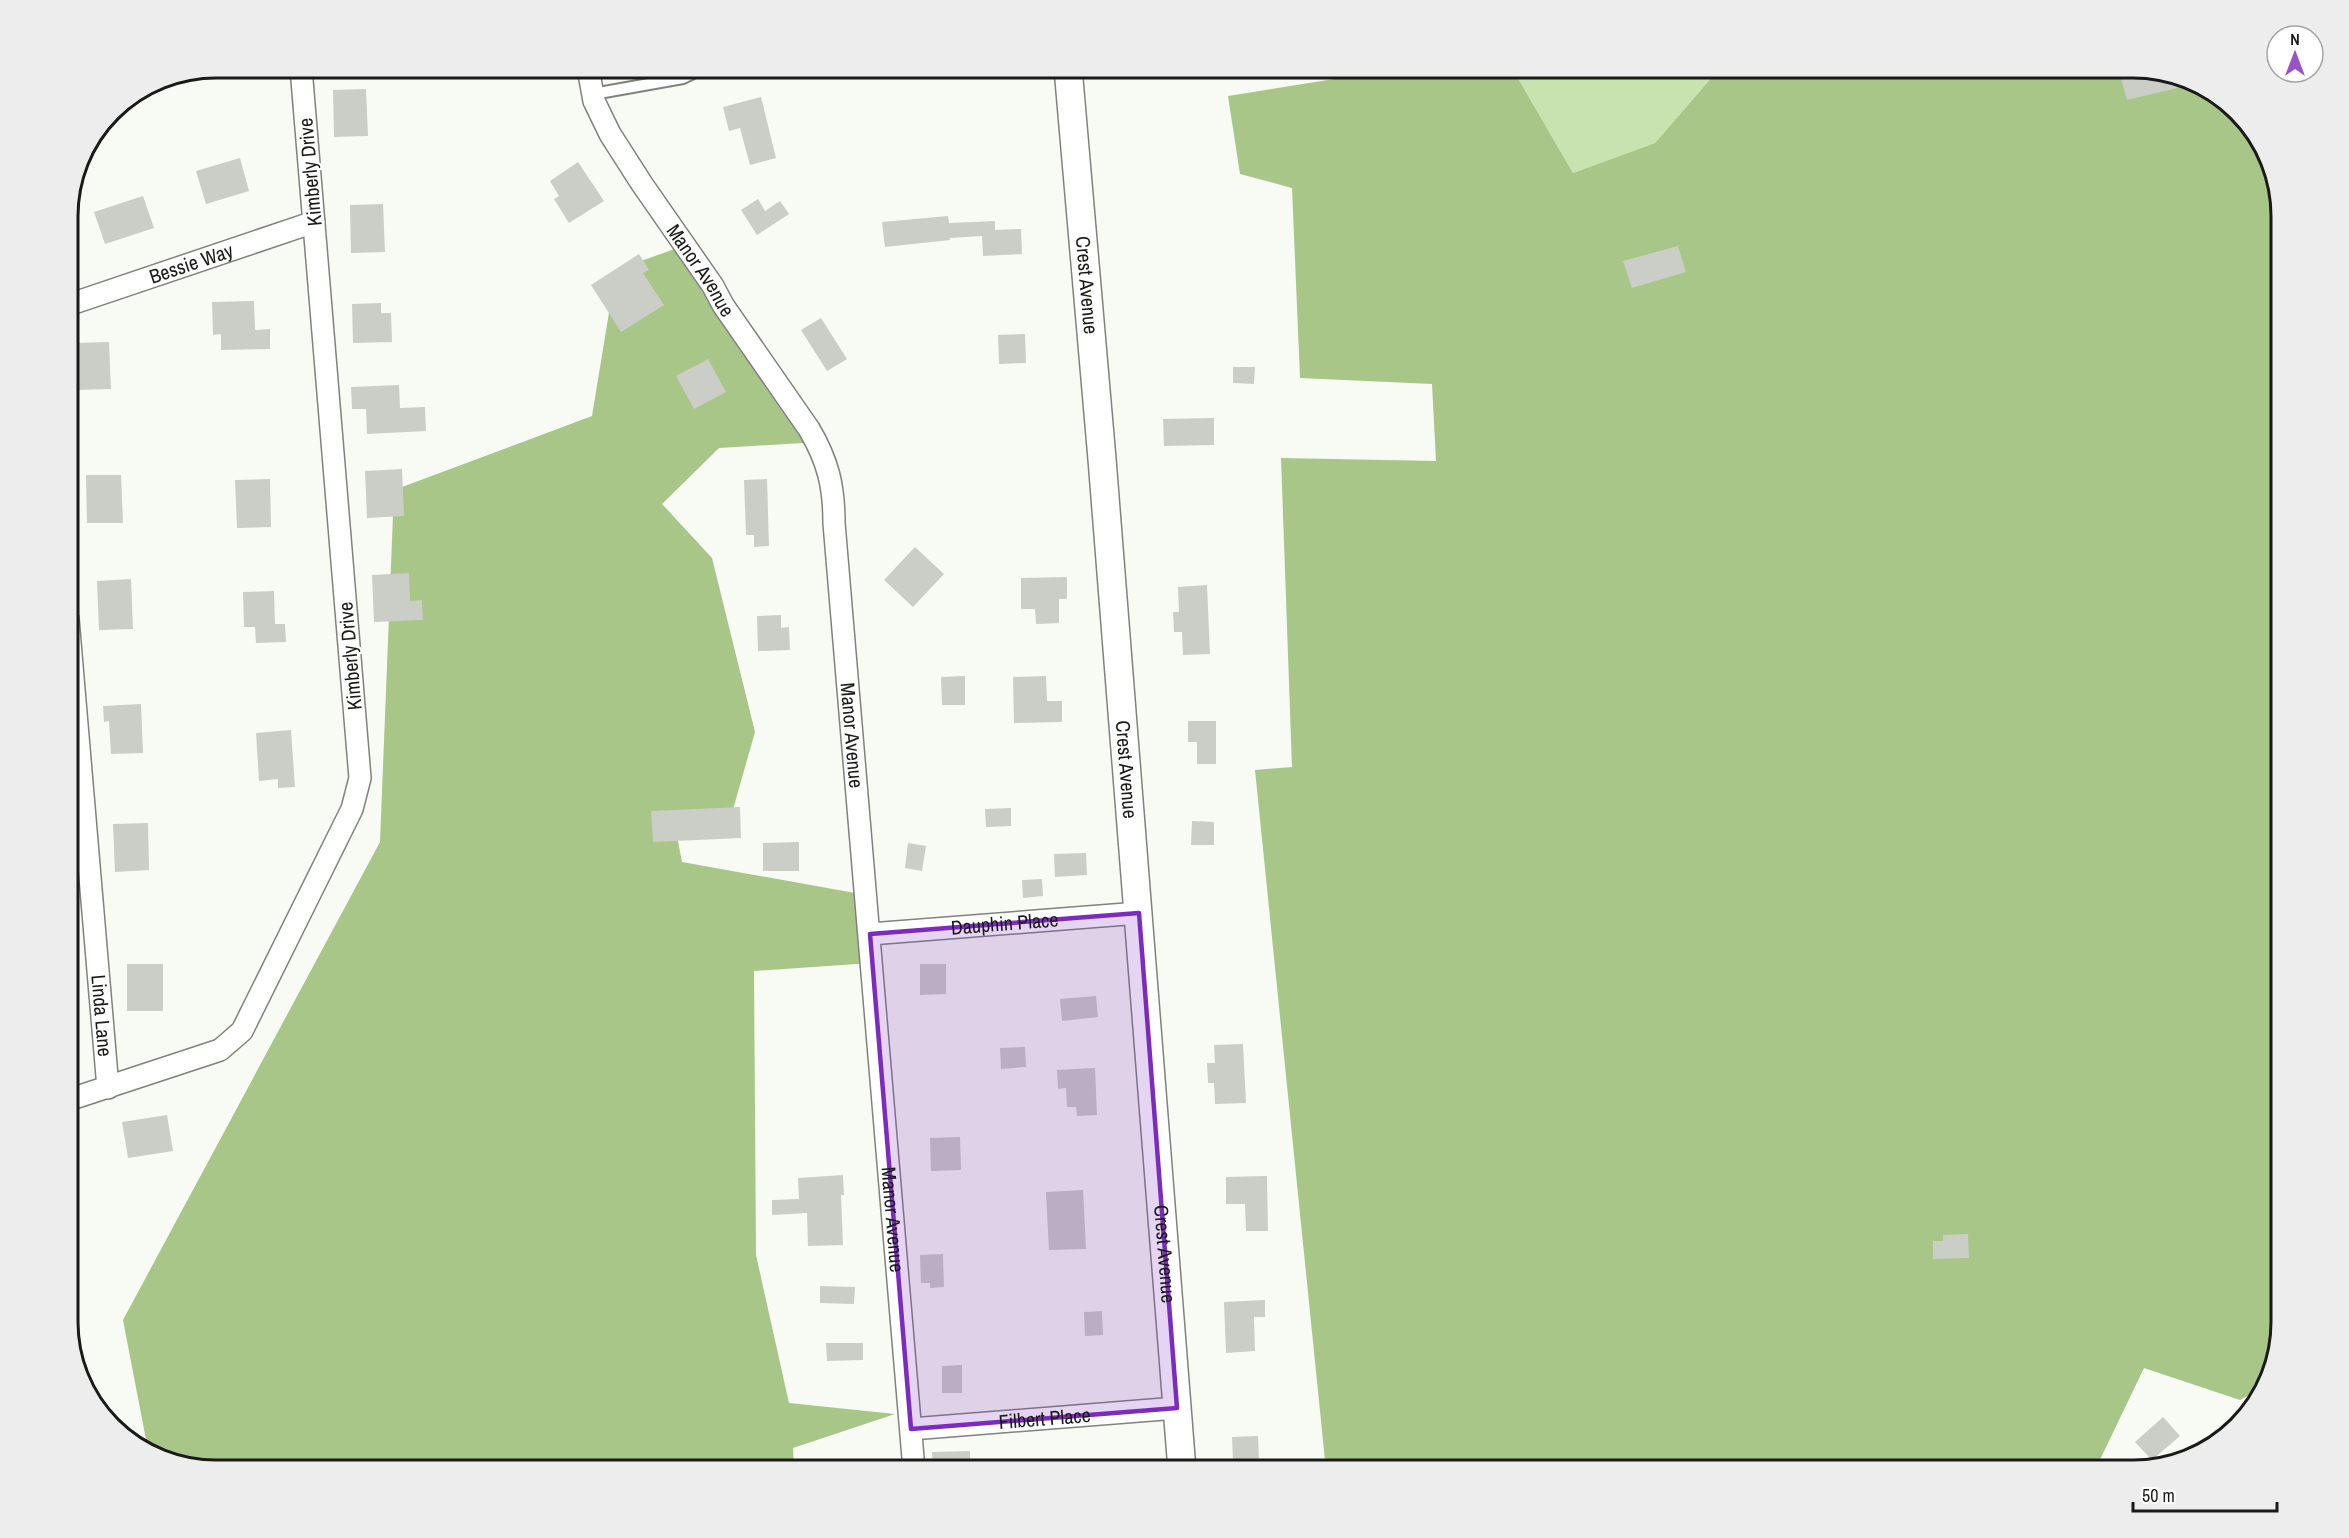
<svg xmlns="http://www.w3.org/2000/svg" width="2349" height="1538" font-family="'Archivo Narrow',sans-serif">
<style>
.green{fill:#c8e3af}
.forest{fill:#a7c687}
.building{fill:#cacec6}
.lines{fill:none;stroke-linecap:round;stroke-linejoin:round}
.service-casing{stroke:#7f837c;stroke-width:14}
.minor-casing{stroke:#7f837c;stroke-width:24}
.tertiary-casing{stroke:#7f837c;stroke-width:30}
.service{stroke:#fff;stroke-width:10}
.minor{stroke:#fff;stroke-width:21}
.tertiary{stroke:#fff;stroke-width:27}
.marked{fill:#7b2cbf;fill-opacity:0.2;stroke:#7b2cbf;stroke-width:4.5;stroke-linejoin:round}
.labels{text-anchor:middle;stroke-width:4.5;stroke-linejoin:round;paint-order:stroke}
.street-label{font-size:20px;fill:#1a1b18;stroke:#fff}
.rim{fill:none;stroke:#1a1b18;stroke-width:3}
</style>
<rect width="100%" height="100%" fill="#f7fbf3"/>
<path class="green" d="M1512 68H1720L1655 143 1573 173Z"/>
<path class="forest" d="M1403 68H1512L1573 173 1655 143 1720 68H2133L2215 92 2262 142 2281 216V1322L2262 1388 2240 1400 2144 1368 2095 1470H1326L1255 770 1292 767 1281 458 1436 461 1432 384 1300 378 1292 188 1240 174 1228 96Z
M694 242 818 442 719 448 662 504 712 558 755 732 728 827 677 836 682 862 866 895 871 963 754 971 756 1255 789 1403 895 1414 793 1448 794 1470H216L148 1450 123 1320 380 842 394 490 592 416 616 270Z"/>
<path class="building" d="M2140 70 2190 85 2127 100 2120 75Z
M366 89 368 136 334 137 333 90Z
M761 97 776 158 750 165 740 128 729 131 723 107Z
M240 158 249 191 206 204 196 171Z
M578 162 604 201 569 223 554 199 559 196 550 181Z
M143 196 154 228 105 244 94 212Z
M758 199 765 211 780 201 789 214 757 235 741 210Z
M383 204 385 252 351 253 350 205Z
M948 216 949 223 995 221V230L1021 229 1022 254 983 256 982 236 950 238V240L885 247 882 222Z
M1678 246 1686 272 1632 288 1623 261Z
M639 254 649 270 643 273 664 305 621 332 591 285Z
M254 301 255 330 270 329V349L221 350V334L213 335 212 302Z
M381 303V313H391L392 342 353 343 352 304Z
M821 318 847 359 827 371 801 330Z
M1025 334 1026 363 999 364 998 335Z
M109 342 111 389 76 390 74 343Z
M708 359 726 392 694 409 676 376Z
M1233 367H1255L1254 384 1233 383Z
M399 385 400 408 425 407 426 431 367 434 366 409H352L351 387Z
M1214 418V445L1164 446 1163 419Z
M402 469 404 516 367 518 365 471Z
M86 475H121L123 523H87Z
M270 479 271 527 237 528 235 480Z
M767 479 769 546 754 547V535H746L744 480Z
M915 547 944 574 913 607 884 580Z
M409 573 410 601 422 600 423 620 374 622 372 575Z
M1067 577V599H1059V623L1036 624 1035 609H1021V578Z
M131 579 133 629 99 630 97 581Z
M1207 585 1210 654 1183 655 1182 632H1174L1173 612H1179L1178 587Z
M274 591 275 624H285L286 642 256 643 255 627H244L243 592Z
M781 615V628L789 627 790 650 758 651 757 616Z
M965 676V705H942L941 677Z
M1046 676 1047 701H1062V722L1014 723 1013 677Z
M141 704 143 753 111 754 109 721 104 722 103 706Z
M1188 721H1216V764H1197V742H1188Z
M291 730 295 787 278 788V779L259 781 256 733Z
M740 807 741 838 653 842 651 811Z
M1011 808V826L986 827 985 809Z
M1192 821 1214 822V845H1191Z
M148 823 149 870 115 872 113 824Z
M799 842V871H763V843Z
M908 843 926 846 922 871 905 868Z
M1086 853 1087 875 1055 877 1054 854Z
M1042 879 1043 896 1023 898 1022 880Z
M127 964H163V1011H127Z
M920 964H946V994L920 995Z
M1096 996 1098 1017 1062 1021 1060 999Z
M1243 1044 1246 1103 1215 1104 1214 1083H1208L1207 1063H1215L1214 1045Z
M1025 1047 1026 1067 1001 1069 1000 1048Z
M1095 1068 1097 1115 1077 1116 1076 1107H1067L1066 1088 1058 1089 1057 1070Z
M167 1115 173 1151 128 1158 122 1122Z
M960 1137 961 1170 931 1171 930 1138Z
M843 1175 844 1195H841L843 1245 808 1246 807 1213 772 1215V1200L799 1199 798 1178Z
M1267 1176 1268 1231H1246L1245 1204H1226V1177Z
M1083 1190 1086 1249 1049 1250 1046 1192Z
M1968 1234 1969 1258 1933 1259V1241H1943V1235Z
M943 1254 944 1287 930 1288V1283H921L920 1255Z
M820 1286 855 1287 854 1304 820 1303Z
M1265 1300V1317H1254L1255 1351 1226 1353 1224 1302Z
M1102 1311 1103 1335 1085 1336 1084 1312Z
M826 1343H863V1360L827 1361Z
M962 1365V1393H942V1366Z
M2163 1417 2180 1436 2152 1460 2135 1442Z
M1258 1436 1259 1460H1233L1232 1437Z
M970 1451V1470H933L932 1452Z"/>
<g class="lines">
<g class="service-casing">
<path id="service" d="M593 94 683 78 703 68"/>
</g>
<g class="minor-casing">
<g id="minor">
<path id="s1" d="M588 68 594 101 610 134 642 184 713 286 723 305 809 429C828 461 834 486 834 523L914 1470"/>
<path id="s2" d="M68 305 314 222"/>
<path id="s3" d="M68 619 108 1088"/>
<path id="s4" d="M870 934 1139 913"/>
<path d="M68 1100 220 1050 242 1031 352 809 360 778 301 68"/>
<path id="s5" d="M911 1429 1177 1408"/>
</g>
</g>
<g class="tertiary-casing">
<g id="tertiary">
<path id="s6" d="M1068 68 1102 459 1182 1470"/>
</g>
</g>
<use href="#service" class="service"/>
<use href="#minor" class="minor"/>
<use href="#tertiary" class="tertiary"/>
</g>
<path class="marked" d="M1139 913 1177 1408 911 1429 870 934Z"/>
<g class="labels">
<g class="street-label">
<text transform="translate(310 172) rotate(-95)" y="7">Kimberly Drive</text>
<text dy="7" stroke="none"><textPath href="#s2" startOffset="130">Bessie Way</textPath></text>
<text dy="7" stroke="none"><textPath href="#s1" startOffset="234">Manor Avenue</textPath></text>
<text dy="7" stroke="none"><textPath href="#s6" startOffset="218">Crest Avenue</textPath></text>
<text transform="translate(350 656) rotate(-95)" y="7">Kimberly Drive</text>
<text dy="7" stroke="none"><textPath href="#s1" startOffset="738">Manor Avenue</textPath></text>
<text dy="7" stroke="none"><textPath href="#s6" startOffset="704">Crest Avenue</textPath></text>
<text dy="7" stroke="none"><textPath href="#s4" startOffset="135">Dauphin Place</textPath></text>
<text dy="7" stroke="none"><textPath href="#s3" startOffset="398">Linda Lane</textPath></text>
<text dy="7" stroke="none"><textPath href="#s1" startOffset="1224">Manor Avenue</textPath></text>
<text dy="7" stroke="none"><textPath href="#s6" startOffset="1190">Crest Avenue</textPath></text>
<text dy="7" stroke="none"><textPath href="#s5" startOffset="134">Filbert Place</textPath></text>
</g>
</g>
<path d="M0 0H2349V1538H0ZM216 78H2133A138 138 0 0 1 2271 216V1322A138 138 0 0 1 2133 1460H216A138 138 0 0 1 78 1322V216A138 138 0 0 1 216 78Z" fill="#ededed" fill-rule="evenodd"/>
<path class="rim" d="M216 78H2133A138 138 0 0 1 2271 216V1322A138 138 0 0 1 2133 1460H216A138 138 0 0 1 78 1322V216A138 138 0 0 1 216 78Z"/>
<g transform="translate(2295 54)"><circle r="28" fill="#ffffff" stroke="#a3a4a3" stroke-width="1.5"/>
<path d="M0-4.5L10 22L0 15L-10 22Z" fill="#9953c7"/>
<text y="-9" font-size="16" font-weight="bold" text-anchor="middle" fill="#1a1b18">N</text>
</g>
<path d="M2133 1502v9h144v-9" fill="none" stroke="#1a1b18" stroke-width="3"/>
<text x="2142" y="1502" font-size="18" fill="#1a1b18" stroke="#ffffff" stroke-width="4.5" paint-order="stroke">50 m</text>
</svg>
